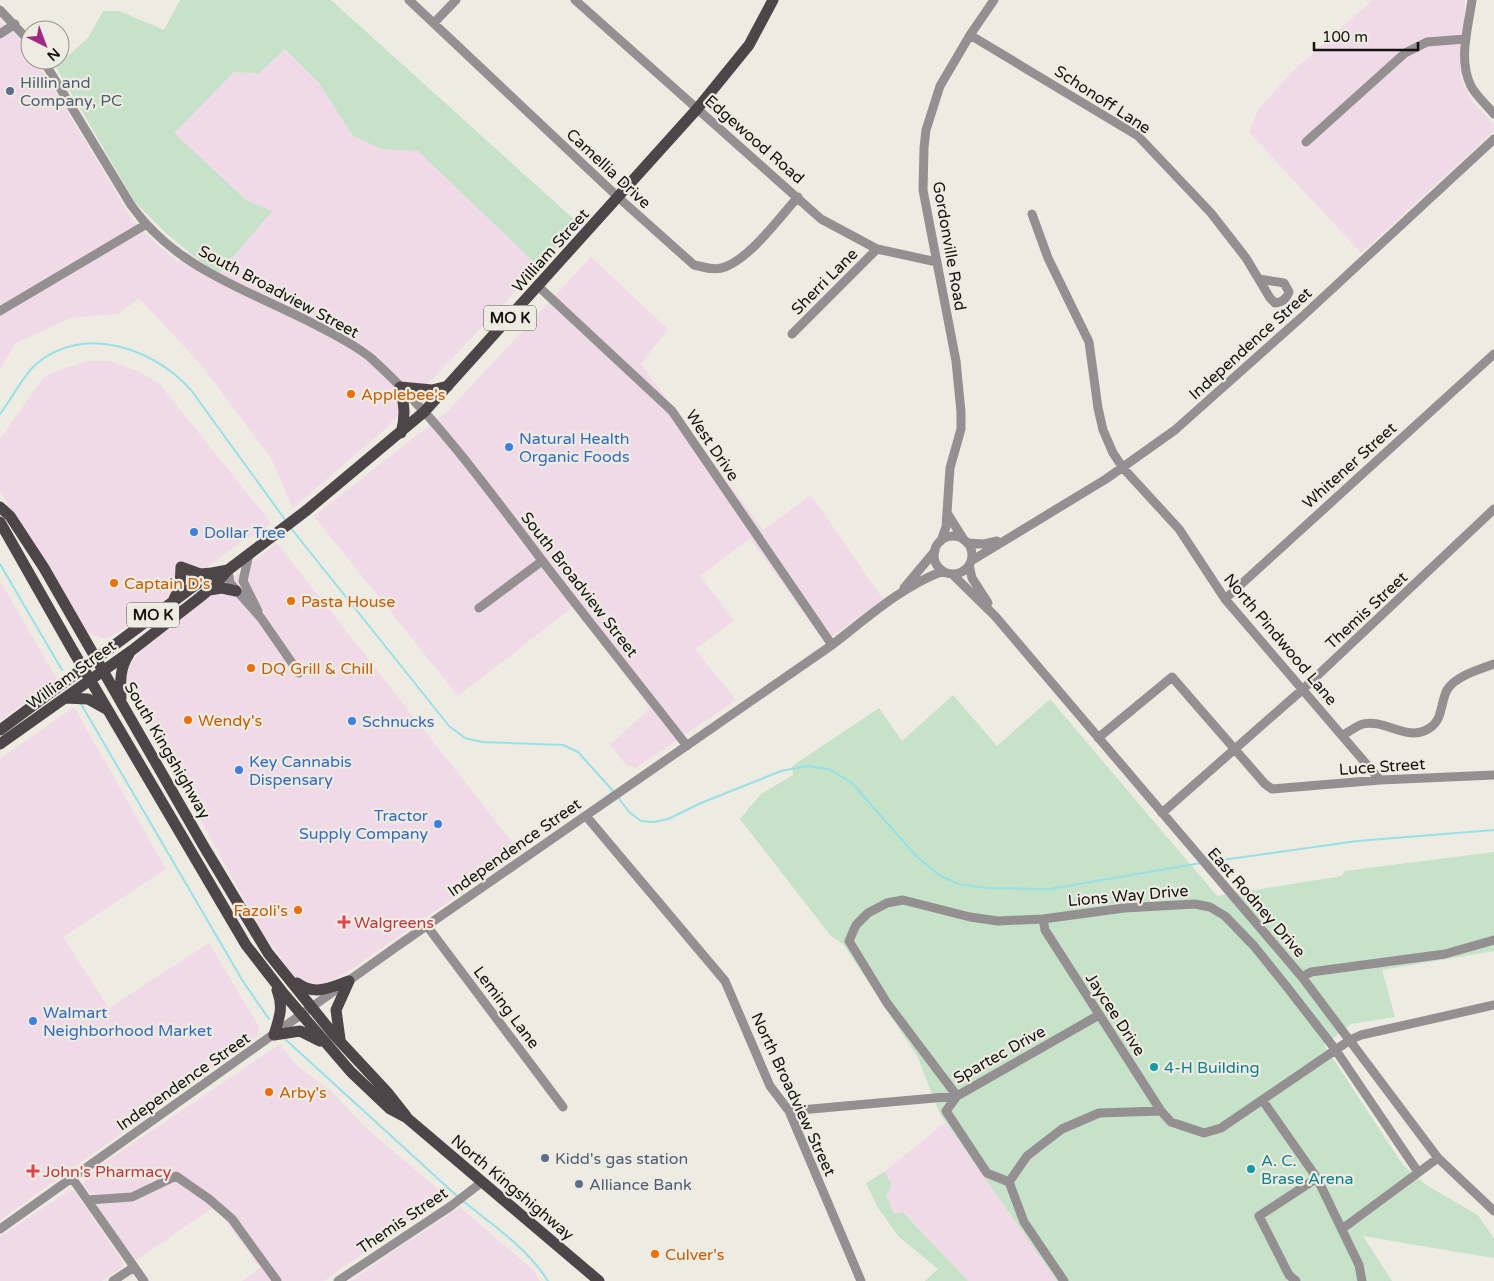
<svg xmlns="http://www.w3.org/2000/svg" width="1494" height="1281" font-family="'Varela Round',sans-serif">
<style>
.commercial{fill:#f0dae7}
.green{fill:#c6e2c8}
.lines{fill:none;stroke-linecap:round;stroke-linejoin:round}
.stream{stroke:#98e0e7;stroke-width:2}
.minor{stroke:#948f90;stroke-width:9}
.major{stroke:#4d4547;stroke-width:11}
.service-dot{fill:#5c6f8a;stroke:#eeebe2;stroke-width:2}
.food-dot{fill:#e8710a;stroke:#eeebe2;stroke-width:2}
.shop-dot{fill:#3f7fe0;stroke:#eeebe2;stroke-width:2}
.health-dot{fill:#e0444e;stroke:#eeebe2;stroke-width:2}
.culture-dot{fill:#0f9aa8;stroke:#eeebe2;stroke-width:2}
.labels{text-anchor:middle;stroke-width:4.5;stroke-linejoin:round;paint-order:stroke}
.shield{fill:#eeebe2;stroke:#55544f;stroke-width:1}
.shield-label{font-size:15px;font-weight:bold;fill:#141310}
.service-label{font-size:16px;fill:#4e5e75;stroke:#eeebe2;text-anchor:start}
.street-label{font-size:16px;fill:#141310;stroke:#eeebe2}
.food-label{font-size:16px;fill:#c56008;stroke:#eeebe2;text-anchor:start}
.shop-label{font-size:16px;fill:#366cbe;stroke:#eeebe2;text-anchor:start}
.health-label{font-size:16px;fill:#be3a42;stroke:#eeebe2;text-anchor:start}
.culture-label{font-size:16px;fill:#0d838f;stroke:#eeebe2;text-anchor:start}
</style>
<rect width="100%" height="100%" fill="#eeebe2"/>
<path class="commercial" d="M1373 0H1465L1461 79 1474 104 1494 124V131L1361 253 1249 132 1259 108 1294 70Z
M0 21 21 40 30 53V60H35L40 66 133 221 178 263 189 251 218 275 271 211 246 200 173 133 234 72 259 73 285 49 319 83 353 136 382 149 418 151 539 267 384 430 293 508 271 458 203 367 139 298 118 314 71 318 16 343 0 369Z
M591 257 668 329 641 364 763 530 811 495 883 599 824 642 750 538 700 576 734 621 695 649 736 700 636 768 627 766 610 745 650 708 573 607 458 696 314 516 448 411Z
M87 361H110L142 373 160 385 271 523 259 534 246 538 130 625 106 639 88 633 0 491V439L44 377 54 372Z
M277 543 520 852 344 974 320 986 303 985 290 972 259 927 135 700 126 679 130 664 142 650Z
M0 581 57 679 0 721Z
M74 707 166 869 63 937 109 1008 209 943 259 1027 257 1037 0 1220V759Z
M280 1044 298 1067 330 1090 368 1130 445 1195 324 1281H242L260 1268 220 1213 212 1208 135 1261 83 1184 86 1175Z
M946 1122 1057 1281H968L904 1212 894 1214 886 1196 892 1184 884 1172Z
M70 1190 75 1192 123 1262V1267L102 1281H0V1237Z
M460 1207 534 1271 540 1281H350Z"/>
<path class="green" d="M180 0H331L578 223 539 267 418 151 382 149 353 136 319 83 285 49 259 73 234 72 174 133 246 200 272 211 218 275 167 234 135 202 56 67 88 38 103 11H119L164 30Z
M953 695 997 746 1050 699 1217 896 1342 876 1345 871 1494 852V951L1382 970 1395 1017 1351 1024 1324 1045 1403 1165 1426 1185 1478 1215 1494 1239V1258L1363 1236 1392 1281H1057L940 1114 917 1056 844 945 830 935 740 819 761 794 793 775 792 766 879 708 902 741Z
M884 1172 892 1184 886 1196 894 1214 903 1212 968 1281H925L938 1269 899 1237 878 1208 866 1183Z"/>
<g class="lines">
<path class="stream" d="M0 414C11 400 23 376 35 365 83 323 153 348 191 390L286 521
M290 527 449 726 465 738 482 742 563 745 578 752 614 792
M0 564 62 670
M81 704 244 983 269 1019
M618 797 629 812 641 821 654 822 668 819 701 803 781 771 807 766 829 769 852 783 916 856 939 875 958 884 987 888 1050 889 1201 863
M1208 862 1357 841 1494 830
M286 1040 457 1196
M463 1201C493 1225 527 1248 548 1281"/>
<path class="minor" d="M409 0 619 198 694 265C704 267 715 271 725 267 751 257 779 218 798 197
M575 0 821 219 877 249 937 262
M1472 0C1468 28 1458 60 1471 86 1476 96 1487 105 1494 114
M0 10 30 42
M434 23 456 0
M0 34 15 24
M970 35 1138 136 1211 213 1246 258 1270 298 1275 303C1283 302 1286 299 1289 292L1284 283 1259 279
M43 60 131 205C178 271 250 290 318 326 336 336 356 345 372 359 437 418 488 489 541 559 589 622 639 684 687 746
M1306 142 1405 53 1427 42 1466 39
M1032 214 1048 258 1089 342 1098 408 1103 430 1113 453 1123 468 1179 529 1225 599 1380 780
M539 287 672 411 832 645
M0 311 145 225
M792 334 877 249
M947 513 964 540
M934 555a19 19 0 1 1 38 0a19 19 0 1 1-38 0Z
M941 541 946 527 950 468 961 429V412L956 361 923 190 924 148 926 130 940 86 970 35 994 0
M967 543 984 544 997 541
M249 554 243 581 258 611
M971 561 1106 479 1175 430 1304 315 1494 139
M969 565 972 578 988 603
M228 570 230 583 261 618 299 673
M952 574 995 616 1302 977 1438 1158 1494 1211
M904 588 935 551
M1225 599 1494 354
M479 608 542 561
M1343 735C1349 732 1356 726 1363 724 1383 719 1404 739 1424 731 1444 723 1439 706 1447 690 1455 676 1480 669 1494 664
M1098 738 1172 677 1265 784 1272 789 1380 780 1494 775
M1162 813 1302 690 1494 509
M586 816 725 981 770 1086 789 1111 861 1281
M1043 919 1045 930 1161 1111 1171 1122 1204 1133 1221 1128 1350 1040 1361 1035 1494 1005
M427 926 563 1107
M1302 977 1311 972 1445 954 1494 940
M1263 1101 1317 1178 1359 1265 1362 1281
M789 1111 957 1096 1099 1015
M72 1178 144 1281
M1009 1182 1027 1156 1062 1129 1099 1113 1161 1111
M88 1200 132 1197 176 1176 209 1199 232 1219 277 1281
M0 1229 396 947 832 645C867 618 901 587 943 571
M1342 1229 1438 1158
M113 1281 134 1267
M338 1281 451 1206 482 1182
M1064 1281 1024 1222 1009 1182 987 1173 946 1111 957 1096 887 1003 849 941 856 925 868 913 887 903 903 900 970 917 998 921 1043 919 1124 908 1195 904 1210 907 1225 916 1254 946 1287 987 1335 1049 1418 1172
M1296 1281 1289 1275 1259 1216 1317 1178"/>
<path class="major" d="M401 433C406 416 404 403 400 387L432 390 448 386
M0 507 10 516 44 568 203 845 268 953 334 1035 387 1092 406 1116
M0 522 72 649 246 945 284 994 351 1072 390 1109 407 1118 599 1281
M181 567 200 574 212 573
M209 590 222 588 236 591
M174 599 180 587 181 567
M65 698 88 699 106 709
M121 698C120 682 120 667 129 654
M0 730 194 586 212 573 228 570
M0 744 131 651 199 598 216 584 228 570 307 510 424 412 697 109 749 45 773 0
M297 983C315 996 329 988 349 981
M277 990C284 1008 279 1018 274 1035L300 1031 320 1041
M340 1039 336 1010 349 981"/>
</g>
<g class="service-dot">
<circle cx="10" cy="91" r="5"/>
<circle cx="545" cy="1158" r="5"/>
<circle cx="579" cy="1184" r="5"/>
</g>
<g class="food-dot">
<circle cx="351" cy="394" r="5"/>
<circle cx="114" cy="583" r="5"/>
<circle cx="291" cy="601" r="5"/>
<circle cx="251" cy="668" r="5"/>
<circle cx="188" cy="720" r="5"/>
<circle cx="298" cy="910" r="5"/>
<circle cx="269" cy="1092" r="5"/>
<circle cx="655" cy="1254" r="5"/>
</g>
<g class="shop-dot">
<circle cx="509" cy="447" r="5"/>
<circle cx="194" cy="532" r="5"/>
<circle cx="352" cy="721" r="5"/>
<circle cx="239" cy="770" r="5"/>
<circle cx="438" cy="824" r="5"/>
<circle cx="33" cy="1021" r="5"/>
</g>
<g class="health-dot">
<path d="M341.5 914.5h5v5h5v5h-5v5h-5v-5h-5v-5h5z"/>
<path d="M30.5 1163.5h5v5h5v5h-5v5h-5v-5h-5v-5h5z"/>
</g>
<g class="culture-dot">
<circle cx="1154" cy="1067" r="5"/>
<circle cx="1251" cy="1169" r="5"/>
</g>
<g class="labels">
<g class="shield">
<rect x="484" y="305.5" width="52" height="25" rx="4"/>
<rect x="127" y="602.5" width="52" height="25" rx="4"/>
</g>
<g class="shield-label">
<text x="510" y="323">MO K</text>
<text x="153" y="620">MO K</text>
</g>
<g class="service-label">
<text x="20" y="88">Hillin and<tspan x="20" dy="18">Company, PC</tspan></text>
<text x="555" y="1164">Kidd's gas station</text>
<text x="589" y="1190">Alliance Bank</text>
</g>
<g class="street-label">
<text transform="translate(1103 99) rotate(33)" y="6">Schonoff Lane</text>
<text transform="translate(755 139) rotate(41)" y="6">Edgewood Road</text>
<text transform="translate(609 168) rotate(43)" y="6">Camellia Drive</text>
<text transform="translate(950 246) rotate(80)" y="6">Gordonville Road</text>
<text transform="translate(550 250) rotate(-48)" y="6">William Street</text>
<text transform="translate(824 281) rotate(-45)" y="6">Sherri Lane</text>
<text transform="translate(279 291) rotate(28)" y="6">South Broadview Street</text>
<text transform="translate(1250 343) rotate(-42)" y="6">Independence Street</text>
<text transform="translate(713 445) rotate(56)" y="6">West Drive</text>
<text transform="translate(1349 465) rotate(-42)" y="6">Whitener Street</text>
<text transform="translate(580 584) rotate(52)" y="6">South Broadview Street</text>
<text transform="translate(1366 610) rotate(-43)" y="6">Themis Street</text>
<text transform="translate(1281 639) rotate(50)" y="6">North Pindwood Lane</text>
<text transform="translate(71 674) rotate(-36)" y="6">William Street</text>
<text transform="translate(168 750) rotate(60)" y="6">South Kingshighway</text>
<text transform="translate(1382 766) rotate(-4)" y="6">Luce Street</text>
<text transform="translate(514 847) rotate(-35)" y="6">Independence Street</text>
<text transform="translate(1128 895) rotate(-5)" y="6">Lions Way Drive</text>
<text transform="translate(1257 902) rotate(49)" y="6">East Rodney Drive</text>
<text transform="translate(507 1007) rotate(53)" y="6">Leming Lane</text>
<text transform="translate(1116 1014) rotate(57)" y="6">Jaycee Drive</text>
<text transform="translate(999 1054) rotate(-29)" y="6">Spartec Drive</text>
<text transform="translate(183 1081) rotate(-35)" y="6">Independence Street</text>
<text transform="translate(794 1094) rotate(65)" y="6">North Broadview Street</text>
<text transform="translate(513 1187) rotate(40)" y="6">North Kingshighway</text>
<text transform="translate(402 1220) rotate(-34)" y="6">Themis Street</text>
</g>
<g class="food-label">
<text x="361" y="400">Applebee's</text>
<text x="124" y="589">Captain D's</text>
<text x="301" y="607">Pasta House</text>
<text x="261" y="674">DQ Grill &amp; Chill</text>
<text x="198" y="726">Wendy's</text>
<text x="288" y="916" text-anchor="end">Fazoli's</text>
<text x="279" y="1098">Arby's</text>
<text x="665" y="1260">Culver's</text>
</g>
<g class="shop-label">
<text x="519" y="444">Natural Health<tspan x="519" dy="18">Organic Foods</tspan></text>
<text x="204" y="538">Dollar Tree</text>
<text x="362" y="727">Schnucks</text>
<text x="249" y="767">Key Cannabis<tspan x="249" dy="18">Dispensary</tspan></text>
<text x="428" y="821" text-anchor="end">Tractor<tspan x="428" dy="18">Supply Company</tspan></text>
<text x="43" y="1018">Walmart<tspan x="43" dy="18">Neighborhood Market</tspan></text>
</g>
<g class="health-label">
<text x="354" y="928">Walgreens</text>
<text x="43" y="1177">John's Pharmacy</text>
</g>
<g class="culture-label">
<text x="1164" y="1073">4-H Building</text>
<text x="1261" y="1166">A. C.<tspan x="1261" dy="18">Brase Arena</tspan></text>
</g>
</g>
<g transform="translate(45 45) rotate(138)"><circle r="24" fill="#eeebe2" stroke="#97958e"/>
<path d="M0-4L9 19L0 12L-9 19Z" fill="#9f2983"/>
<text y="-8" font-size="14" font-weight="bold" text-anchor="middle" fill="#141310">N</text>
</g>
<path d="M1314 42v8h104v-8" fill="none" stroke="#141310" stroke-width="2.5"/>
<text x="1322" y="42" font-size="15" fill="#141310" stroke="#eeebe2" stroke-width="4" paint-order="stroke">100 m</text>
</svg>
